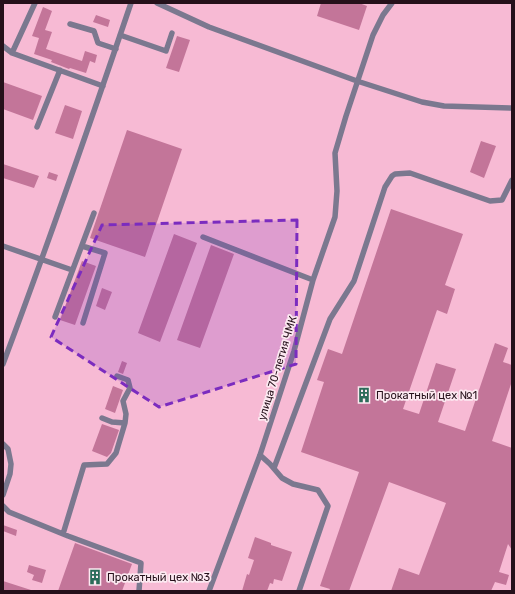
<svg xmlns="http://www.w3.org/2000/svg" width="515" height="594" font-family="Rubik,sans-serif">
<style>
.building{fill:#c37599}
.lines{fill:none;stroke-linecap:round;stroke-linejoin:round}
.minor{stroke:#7b788f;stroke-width:5.5}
.marked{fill:#7b2cbf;fill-opacity:0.2;stroke:#7b2cbf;stroke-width:3;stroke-dasharray:8 5;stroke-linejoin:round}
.labels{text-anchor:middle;stroke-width:3.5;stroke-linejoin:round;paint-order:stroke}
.street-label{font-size:11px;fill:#25101a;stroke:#fce9f1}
.poi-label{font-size:11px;fill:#25101a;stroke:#fce9f1;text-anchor:start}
</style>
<rect width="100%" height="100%" fill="#f7bad4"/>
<path class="building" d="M321 3H359L367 6 359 30 317 16Z
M43 7 52 11 45 30 52 32 46 49 82 61 85 51 97 55 95 63 90 61 86 73 70 68 69 69 51 62 52 60 34 54 39 38 32 36Z
M96 15 110 20 108 27 93 22Z
M177 36 190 40 179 72 166 68Z
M3 82 42 96 33 120 3 109Z
M65 105 82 111 73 139 55 133Z
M127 130 182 149 145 257 90 238Z
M481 141 496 146 484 178 470 172Z
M3 164 39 176 34 188 3 178Z
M49 172 58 175 56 181 47 178Z
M391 209 463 234 445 285 455 289 447 314 437 310 403 409 419 414 436 363 456 369 438 422 465 431 495 343 508 348 503 362 512 365V381L492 441 512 448V550L508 544 499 572 509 575 506 585 495 582 491 591H391L399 568 419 575 446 503 389 482 349 591H329L330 589 320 586 359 472 301 452 324 382 317 380 328 349 342 354Z
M174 234 197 243 160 342 138 333Z
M211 245 234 254 200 348 177 340Z
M82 261 96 266 75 325 60 320Z
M102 288 112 292 105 310 96 306Z
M122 361 127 363 123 374 118 372Z
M113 386 123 390 115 413 105 409Z
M102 424 119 430 111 453 107 457 92 451Z
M3 525 17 530 16 536 3 531Z
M255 537 271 543V545L292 552 282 581 274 579 273 584 270 583 267 591H242L247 574 249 575 254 560 248 558Z
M75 543 132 564 122 591H58Z
M29 565 46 570 42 583 32 580 34 575 27 572Z
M3 581 31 590V591H3Z"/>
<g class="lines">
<path class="minor" d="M157 3 209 27 357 81 422 102 444 106 512 108
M70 24 94 31 98 43 116 49
M120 35 166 51 172 33
M3 46 12 53 103 86
M12 53 35 3
M37 127 60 70
M203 237 313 280
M3 246 72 270
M82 246 105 253 83 323
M55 317 94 213
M3 364C48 244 90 124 131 3
M102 418 112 422 125 423
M3 444 8 449 11 464 10 474 3 495
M260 455 270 464 282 478 293 484 318 490 328 506 299 591
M274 468 330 319 354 281 385 187 392 176 395 174 410 173 490 201 502 200 512 180
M3 506 9 512 68 536 141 563 139 591
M63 534 84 465 107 464 116 453 125 423 126 414 123 401 130 388 128 380 117 376
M209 591 260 455 294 351 313 280 335 217 337 191 335 153 346 116 373 35 383 15 392 3"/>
</g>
<path class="marked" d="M297 220 296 364 159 407 51 337 102 225Z"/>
<defs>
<g id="building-bare" transform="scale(1.2)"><path d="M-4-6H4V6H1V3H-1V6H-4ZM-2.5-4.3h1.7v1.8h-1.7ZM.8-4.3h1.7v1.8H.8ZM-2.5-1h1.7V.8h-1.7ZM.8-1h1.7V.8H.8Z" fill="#2b6b59" stroke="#fce9f1" stroke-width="2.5" paint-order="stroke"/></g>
</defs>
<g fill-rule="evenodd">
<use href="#building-bare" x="364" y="395"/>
<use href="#building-bare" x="95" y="577"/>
</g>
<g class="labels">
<g class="street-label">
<text transform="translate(277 368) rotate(-73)" y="4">улица 70-летия ЧМК</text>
</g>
<g class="poi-label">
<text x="376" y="399">Прокатный цех №1</text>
<text x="107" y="581">Прокатный цех №3</text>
</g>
</g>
<rect width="515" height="594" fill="none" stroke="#25101a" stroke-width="8"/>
</svg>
